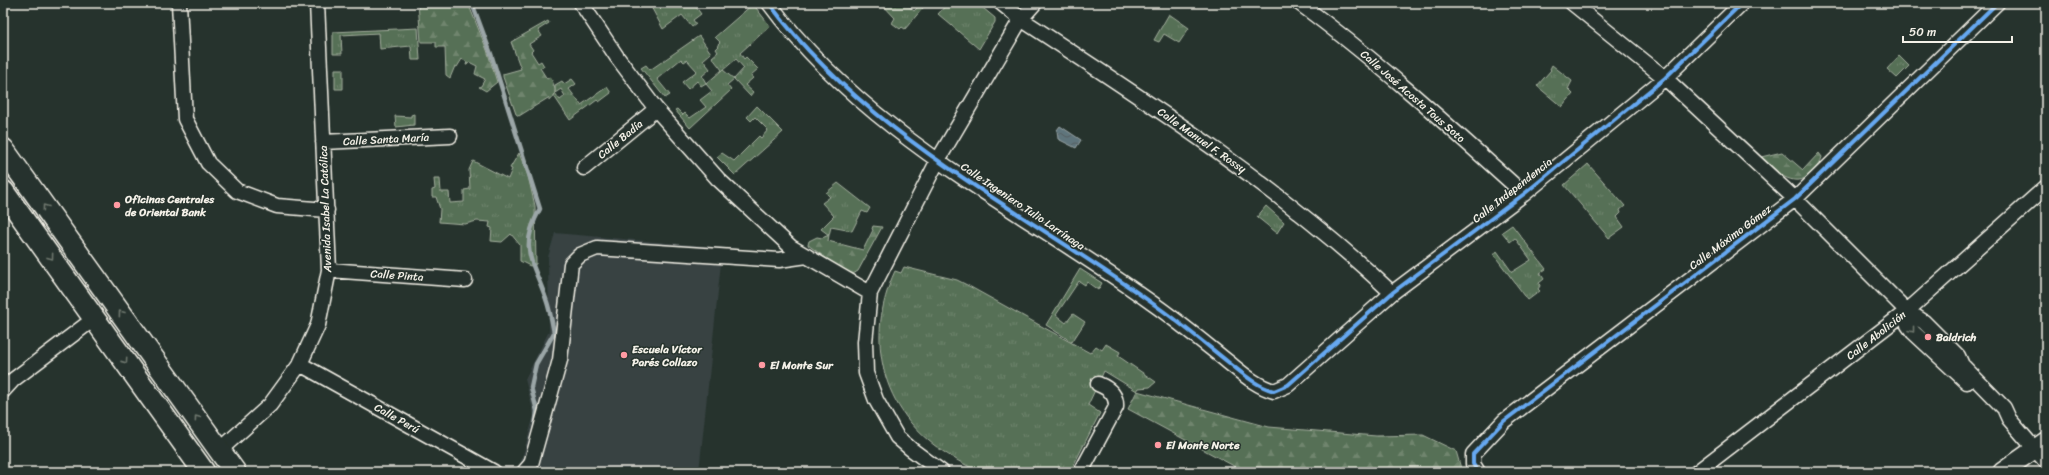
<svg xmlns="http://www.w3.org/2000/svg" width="2049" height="475" font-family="Sriracha,sans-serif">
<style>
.built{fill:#374242}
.grass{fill:url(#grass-tufts);stroke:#a5b09f;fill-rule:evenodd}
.forest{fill:url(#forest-firs);stroke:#a5b09f}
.water{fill:url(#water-waves);stroke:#9ba6a7}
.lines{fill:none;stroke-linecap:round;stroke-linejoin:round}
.stream{stroke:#9ba6a7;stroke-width:4.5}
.minor-casing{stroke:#f4f1e8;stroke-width:17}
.major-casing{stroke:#f4f1e8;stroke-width:21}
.highway-casing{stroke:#f4f1e8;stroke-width:24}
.minor{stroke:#26332d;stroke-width:14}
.major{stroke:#26332d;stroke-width:18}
.highway{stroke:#26332d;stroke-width:21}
.cycleway-casing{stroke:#26332d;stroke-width:6}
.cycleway{stroke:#66a8f1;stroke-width:4}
.oneway{stroke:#6e766e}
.poi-dot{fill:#ff9aa2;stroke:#26332d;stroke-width:1.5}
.labels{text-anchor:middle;stroke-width:3;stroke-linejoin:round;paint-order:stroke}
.street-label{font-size:11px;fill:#f4f1e8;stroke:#26332d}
.poi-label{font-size:11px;font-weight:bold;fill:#f4f1e8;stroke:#26332d;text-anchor:start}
</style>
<defs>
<pattern id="grass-tufts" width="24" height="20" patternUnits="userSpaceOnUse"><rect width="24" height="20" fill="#567056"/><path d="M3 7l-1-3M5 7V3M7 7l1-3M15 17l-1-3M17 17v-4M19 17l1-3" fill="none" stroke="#6f856e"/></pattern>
<pattern id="forest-firs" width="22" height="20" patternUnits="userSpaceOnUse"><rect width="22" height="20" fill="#567056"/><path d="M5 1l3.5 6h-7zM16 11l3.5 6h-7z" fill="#6f856e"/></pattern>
<pattern id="water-waves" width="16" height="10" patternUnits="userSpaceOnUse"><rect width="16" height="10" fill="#5f747b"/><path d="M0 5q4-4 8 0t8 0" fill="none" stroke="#545e60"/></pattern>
</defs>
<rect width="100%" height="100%" fill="#26332d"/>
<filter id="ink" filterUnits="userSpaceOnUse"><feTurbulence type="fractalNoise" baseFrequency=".025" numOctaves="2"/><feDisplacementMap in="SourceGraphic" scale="8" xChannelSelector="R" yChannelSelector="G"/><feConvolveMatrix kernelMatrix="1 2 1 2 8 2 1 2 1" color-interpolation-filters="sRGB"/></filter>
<g filter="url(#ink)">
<path class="built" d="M555 233 782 253 721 263 699 472H518L534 415 525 379 549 331 548 257Z"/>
<path class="grass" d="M649 3H693L701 14 693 20 696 24 692 27 682 15 663 29Z
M883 3H905L914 11 922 3H927L905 29 902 27 900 29 892 23 895 18 882 4Z
M948 3H977L995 18V22L979 49 938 14Z
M753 4 770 26 740 53 744 59 746 57 758 69 751 75 753 78 745 85 753 92 750 96 734 79 727 85 731 90 690 128 675 110 677 109 683 115 685 113 690 118 706 107 700 100 712 91 706 84 722 70 712 57 718 52 716 49 719 46 718 44 720 42 715 37ZM736 59 744 68 734 79 723 70Z
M1169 14 1189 28 1179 43 1164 34 1159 42 1154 40Z
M418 28 420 60H412L411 46 380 49 379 33 341 35 342 54H333V32Z
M699 36 711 53 703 60 710 69 702 76 706 83 701 86 697 81 688 89 682 82 697 71 687 60 684 62 681 59 657 79 670 95 665 98 641 68 646 65 650 70Z
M1899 56 1909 66 1897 78 1887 69Z
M1552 65 1572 81 1568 89 1573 94 1562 107 1537 86 1551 70 1550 69Z
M335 69H343V89H335Z
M572 79 576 84 569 89 581 105 607 87 611 93 599 102 597 100 570 120 554 96 555 93 560 100 565 96 561 89 555 93V85L562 81 564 84Z
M757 106 783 132 735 175 717 157 722 153 734 161 759 136 761 138 768 130 755 117 751 121 747 117Z
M414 114V125L396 127 395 116 411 117V115Z
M519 153 528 176 535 206 536 264 530 266 520 261V245L511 234 502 242 491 241 492 228 489 227 490 222 477 221 465 224 439 222 440 209 436 197H432V190L435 189 434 179H440L441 192H449L450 203 464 202V190L470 189 469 170 473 161 508 179 512 169 510 168Z
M1588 164 1625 206 1620 210 1621 213 1617 217 1624 227 1609 238 1564 185Z
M838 183 870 208 867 213 862 211 852 231 831 227 829 235 821 229 834 216 822 203 830 197 826 193Z
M1266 206 1284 222 1277 233 1257 217Z
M1512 225 1546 269 1540 273 1544 279 1539 283 1540 286 1538 289 1540 291 1528 300 1494 255 1497 251 1512 272 1531 260 1515 238 1510 242 1502 232Z
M904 267 957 280 967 285 1090 353 1096 346 1102 350 1106 344 1120 352 1118 356 1156 382 1150 387 1139 388 1137 391 1104 371 1088 405 1100 413 1070 472C1050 472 1029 472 1009 472 1002 472 992 473 985 472 972 470 955 459 944 452 881 411 864 338 895 271L901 273Z
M1080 269 1102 283 1098 290 1087 282 1085 285 1079 281 1056 315 1066 323 1073 314 1085 322 1072 342 1046 325Z"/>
<path class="forest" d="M418 3H468L487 50 497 82 486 91 479 87 481 86 485 79 475 74 477 66 469 62 467 65H466L467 62 462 59 457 67 455 66 450 78 446 75 445 47H436V42H421Z
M548 21 549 23 538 30 542 36 529 44 533 50 531 52 538 63 541 61 544 66 540 68 547 79 550 77C555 86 558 93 550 101L548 98 519 116 516 114 503 77V74L521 69 511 42Z
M1782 152 1803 170 1819 153 1822 157C1821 162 1817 166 1814 170 1802 187 1785 180 1772 168 1768 165 1763 162 1761 157Z
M873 226 882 227 858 271 853 274 841 269 808 245 809 241 817 237 822 238 829 235 828 241 863 250 873 230 872 229Z
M1137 391 1269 427 1376 436 1423 435 1456 451 1462 472H1245L1128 409Z"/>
<path class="water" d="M1060 126 1081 140 1076 148 1058 139 1057 130Z"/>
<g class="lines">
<path class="stream" d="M472 3 491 54 540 209C518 249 533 261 546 299 550 310 552 322 554 333L536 364 531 387 537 411 535 427"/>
<g class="minor-casing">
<path id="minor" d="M179 3 185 119 208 163 237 191 277 206 327 210
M581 3 617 57 656 109 718 179 791 247 870 293
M769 3C867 136 1021 209 1152 303 1178 321 1203 342 1228 362 1242 373 1256 386 1274 391L1288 385 1392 293 1524 194 1665 78 1742 3
M1001 3 1021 19C1150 103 1280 187 1392 293
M1299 3C1378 61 1451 128 1524 194
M1572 3 1665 78 1795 199 1907 311 1924 322 1958 356 1962 365 2004 408 2009 419 2046 462
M323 142 450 136
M584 168 656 109
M329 270 465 280
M1907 311 1908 325 1913 332 1967 382
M300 364 494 472
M3 391 13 380 95 318
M220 450 270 405 300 364 318 325 329 270 317 3
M524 472 531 464 560 360 571 264 580 255 597 248 779 260 807 256
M942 472 911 449 897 437 876 400 866 373 865 342 870 293 938 160 1021 19 1035 3
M1081 472 1116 407C1117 394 1108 388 1098 384
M1478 472 1473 464V454L1504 421 1795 199 1997 3
M1697 472 1907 311 2046 187"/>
</g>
<g class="major-casing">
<path id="major" d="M2002 472 2046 441"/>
</g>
<g class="highway-casing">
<path id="highway" d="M3 149 235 472
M3 191 204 472"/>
</g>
<use href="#minor" class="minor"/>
<use href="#major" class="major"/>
<use href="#highway" class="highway"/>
<g class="cycleway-casing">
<path id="cycleway" d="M769 3C867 136 1021 209 1152 303 1178 321 1203 342 1228 362 1242 373 1256 386 1274 391L1288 385 1392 293 1524 194 1665 78 1742 3
M1478 472 1473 464V454L1504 421 1795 199 1997 3"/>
</g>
<use href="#cycleway" class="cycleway"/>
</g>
<defs><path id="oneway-chevron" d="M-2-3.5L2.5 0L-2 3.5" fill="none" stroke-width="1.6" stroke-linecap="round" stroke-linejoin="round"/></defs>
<g class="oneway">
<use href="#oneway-chevron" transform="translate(45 207) rotate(-126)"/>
<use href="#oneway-chevron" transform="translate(51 257) rotate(54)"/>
<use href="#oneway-chevron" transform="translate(121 313) rotate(-126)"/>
<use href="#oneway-chevron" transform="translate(1912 330) rotate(52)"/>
<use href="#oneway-chevron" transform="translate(125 361) rotate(55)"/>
<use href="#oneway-chevron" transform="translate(197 418) rotate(-126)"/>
</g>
</g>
<g class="poi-dot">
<circle cx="117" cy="205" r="4"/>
<circle cx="1928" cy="337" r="4"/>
<circle cx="624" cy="355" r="4"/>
<circle cx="762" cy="365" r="4"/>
<circle cx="1158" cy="445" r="4"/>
</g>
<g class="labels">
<g class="street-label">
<text transform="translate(1413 96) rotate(41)" y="4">Calle José Acosta Tous Soto</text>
<text transform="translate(386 139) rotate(-3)" y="4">Calle Santa María</text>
<text transform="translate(620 139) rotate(-39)" y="4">Calle Badía</text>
<text transform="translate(1202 140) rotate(35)" y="4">Calle Manuel F. Rossy</text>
<text transform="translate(1512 190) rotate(-38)" y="4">Calle Independencia</text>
<text transform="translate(1023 206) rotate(34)" y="4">Calle Ingeniero Tulio Larrínaga</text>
<text transform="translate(325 209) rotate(-92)" y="4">Avenida Isabel La Católica</text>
<text transform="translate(1730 237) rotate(-37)" y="4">Calle Máximo Gómez</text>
<text transform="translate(397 275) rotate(4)" y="4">Calle Pinta</text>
<text transform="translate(1876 335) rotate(-38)" y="4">Calle Abolición</text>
<text transform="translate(397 418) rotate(29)" y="4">Calle Perú</text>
</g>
<g class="poi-label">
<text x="125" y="203">Oficinas Centrales<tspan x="125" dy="13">de Oriental Bank</tspan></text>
<text x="1936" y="341">Baldrich</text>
<text x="632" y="353">Escuela Víctor<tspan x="632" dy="13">Parés Collazo</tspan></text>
<text x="770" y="369">El Monte Sur</text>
<text x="1166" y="449">El Monte Norte</text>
</g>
</g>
<rect width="2049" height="475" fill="none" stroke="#26332d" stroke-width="16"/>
<rect x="8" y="8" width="2033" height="459" fill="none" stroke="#f4f1e8" stroke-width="1.5" filter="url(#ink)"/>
<path d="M1903 36v6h109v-6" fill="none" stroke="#f4f1e8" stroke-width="2"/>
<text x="1909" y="36" font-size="12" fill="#f4f1e8" stroke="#26332d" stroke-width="3" paint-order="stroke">50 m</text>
</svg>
